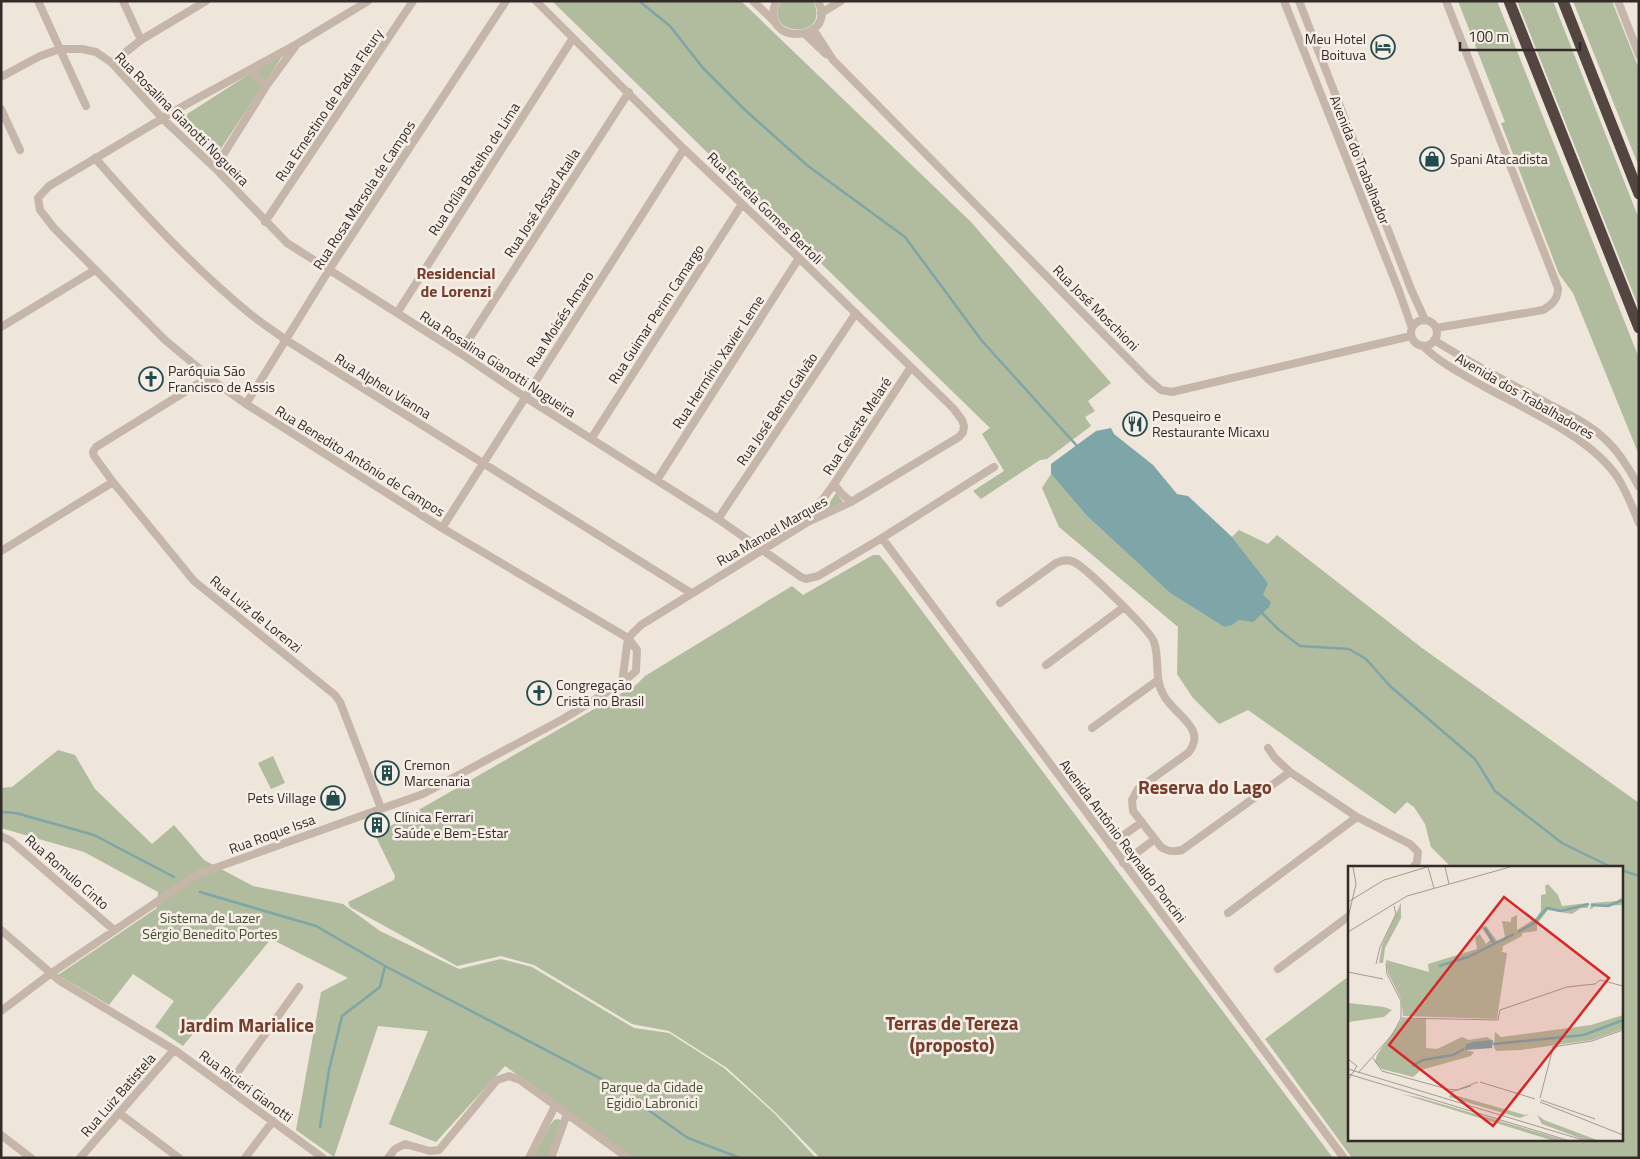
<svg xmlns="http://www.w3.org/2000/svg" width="1640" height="1159" font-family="'Titillium Web',sans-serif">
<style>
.green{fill:#b1bb9d}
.water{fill:#7ea6a8}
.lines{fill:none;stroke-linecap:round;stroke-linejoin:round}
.stream{stroke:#7ea6a8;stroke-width:2.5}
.minor{stroke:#c5b6a9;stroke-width:8}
.highway{stroke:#534640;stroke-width:11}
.labels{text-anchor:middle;stroke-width:5;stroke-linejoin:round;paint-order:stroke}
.poi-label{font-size:14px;fill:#332b28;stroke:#f7efe7;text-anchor:start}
.street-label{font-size:14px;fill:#332b28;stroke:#f7efe7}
.park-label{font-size:14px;fill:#434e2f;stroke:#f7efe7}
.quarter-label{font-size:16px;font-weight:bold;fill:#773d2b;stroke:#f7efe7}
.district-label{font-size:19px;font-weight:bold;fill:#773d2b;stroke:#f7efe7}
.inset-river{fill:none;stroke:#7ea6a8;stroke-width:2.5}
.inset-road{fill:none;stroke:#a39b93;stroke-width:1}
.view{fill:#d62828;fill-opacity:0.15;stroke:#d62828;stroke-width:2.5}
.inset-edge{fill:none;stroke:#332b28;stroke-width:2.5}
</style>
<rect width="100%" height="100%" fill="#eee5db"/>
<path class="green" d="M552 1H741L971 222 1111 383 1088 401 1095 411 1085 417 1091 426 1047 459 1040 460 981 499 973 491 1004 471 982 434 990 428Z
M781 1H813C833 40 761 38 781 1Z
M1458 1H1497L1515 46 1639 358V455L1573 293 1559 274 1501 123 1505 122Z
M1517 1H1553L1639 219V308Z
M1573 1H1612L1639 69V167Z
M283 55 220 150C201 142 195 133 184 116L248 75Z
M1051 474 1086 515 1170 593 1224 627C1243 622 1260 601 1268 583L1232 537 1239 530 1268 544 1277 535 1422 648 1639 803V1158H1352L1265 1039 1349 976V1140H1621V868H1452L1431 847 1425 824 1414 807 1407 802 1395 814 1248 710 1219 724 1193 698 1177 674 1178 627 1059 527 1042 488Z
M836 493 844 503 822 514Z
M873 555H879L886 563 1333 1158H820L776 1113 727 1068 669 1031 632 1024 534 965 501 956 457 966 350 907 348 902 394 880 395 876 375 835 636 685 645 676 792 586 803 595Z
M58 750 75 755 95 789 152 844 174 825 204 860 253 886 343 904 380 931 459 969 501 959 532 967 634 1028 669 1033 724 1068 775 1114 816 1158H634L505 1066 436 1142 389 1124 428 1031 378 1026 334 1157 296 1130 321 992 348 978 271 939 183 1046 155 1027 174 1001 133 974 109 1005 58 975 157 908 158 892 84 852 1 828V788L12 787Z
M273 756 285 783 271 789 258 763Z
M558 1119 562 1121 548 1158H533L550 1125 554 1120Z"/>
<path class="water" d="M1111 428 1114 434 1153 465 1177 494 1188 496 1232 537 1268 583 1263 595 1271 602 1269 607 1253 622 1239 620 1232 625 1224 627 1170 593 1086 515 1051 474V464L1096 431Z"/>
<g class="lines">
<path class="stream" d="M639 1 670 26 703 68 745 110 808 166 905 237 982 341 1078 447
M1260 611 1279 630 1300 646 1349 649 1366 659 1390 686 1475 759 1495 791 1562 843 1613 868
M1 812 16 813 94 835 174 877
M1621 870 1639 876
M200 892 316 926 385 966 611 1084 688 1138 740 1158
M320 1127 329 1070 342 1016 380 987 385 966"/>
<path class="minor" d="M38 1 86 106
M123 1 141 40
M368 1 297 44 185 105 49 186 38 198 40 210 54 228 165 340 219 385 246 404 442 528 628 638 637 650 636 671 622 683 628 638
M536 1 684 149 799 258 953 408 962 420 964 426 963 432 959 437 851 502 806 523 641 625 628 638
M753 1 775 22
M776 1C758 47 839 43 818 1
M1284 1 1399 291 1412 328
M1299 1 1411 289 1425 320
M1618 1 1639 55
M821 13 841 1
M813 29 833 60 1148 379 1161 390 1172 392 1411 336
M805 34 826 54
M112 63 141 40 206 1
M249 70 267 85
M1 77 40 56 60 49H82L96 52 112 63 163 119 215 168 287 243 460 353 525 397 718 519 801 577 806 579 818 576 882 538 994 467
M1 109 20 150
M95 158C143 213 193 267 249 313 261 323 274 331 286 340L691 593
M215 168 267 85 295 47
M265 222 413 1
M397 313 573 38
M1411 333a13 13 0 1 1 26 0a13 13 0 1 1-26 0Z
M1 327 95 270
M1436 328 1543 310C1553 304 1558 299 1558 288L1446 1
M1434 340C1470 363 1508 382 1545 402 1566 413 1589 423 1606 440 1620 453 1630 470 1639 487
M1423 346C1440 363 1462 374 1483 386 1526 410 1590 436 1618 478 1626 491 1633 508 1639 523
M460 353 629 92
M209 377 96 447 93 452 94 456 113 482 194 581 335 695 340 702 381 808
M246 404 329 270 506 1
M591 439 742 204
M657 480 799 258
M834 484 841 493 851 502
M718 519 856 313
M806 522 834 484 911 367
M442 528 684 149
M882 538 1344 1158
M1 551 113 482
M1000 603 1056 563C1062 560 1067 559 1074 562 1085 567 1151 631 1154 642 1160 659 1154 678 1163 694 1173 715 1209 728 1188 753L1138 789 1132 800 1133 811 1161 847C1168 852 1174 852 1182 850L1290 772
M1046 665 1124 607
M1092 728 1158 680
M1268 748 1275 758 1290 772 1357 817 1410 844 1418 852 1417 862 1413 868
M1 836 11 841 114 930
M1110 845 1142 822
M1123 863 1155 839
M1228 913 1357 817
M1 930 60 981 176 1051 323 1158
M1278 969 1349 916
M1 1011 50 974 198 874 423 794 563 719 622 683
M227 1087 299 987
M119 1113 179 1158
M1 1135 31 1158
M80 1158 174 1050
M245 1158 273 1121
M388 1158 395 1149 405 1144 430 1151 439 1150 497 1080 509 1076 520 1080 628 1158
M529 1158 555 1106
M551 1158 567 1114"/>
<path class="highway" d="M1509 1 1639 328
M1563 1 1639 194"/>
</g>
<defs>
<g id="hotel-ring" transform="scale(1.25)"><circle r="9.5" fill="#f7efe7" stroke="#234c4f" stroke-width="1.5"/><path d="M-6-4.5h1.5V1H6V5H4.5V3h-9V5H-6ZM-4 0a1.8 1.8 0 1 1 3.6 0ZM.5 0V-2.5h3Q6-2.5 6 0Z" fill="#234c4f"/></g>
<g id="shop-ring" transform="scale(1.25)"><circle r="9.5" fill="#f7efe7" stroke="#234c4f" stroke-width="1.5"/><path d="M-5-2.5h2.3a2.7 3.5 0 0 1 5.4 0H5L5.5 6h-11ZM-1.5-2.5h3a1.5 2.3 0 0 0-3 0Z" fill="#234c4f"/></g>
<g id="church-ring" transform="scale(1.25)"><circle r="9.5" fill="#f7efe7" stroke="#234c4f" stroke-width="1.5"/><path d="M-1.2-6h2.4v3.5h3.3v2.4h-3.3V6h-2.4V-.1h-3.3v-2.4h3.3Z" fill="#234c4f"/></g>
<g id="restaurant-ring" transform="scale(1.25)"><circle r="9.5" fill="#f7efe7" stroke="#234c4f" stroke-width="1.5"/><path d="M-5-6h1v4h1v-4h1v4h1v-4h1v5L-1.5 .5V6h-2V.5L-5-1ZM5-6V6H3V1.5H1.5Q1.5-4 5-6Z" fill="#234c4f"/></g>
<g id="building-ring" transform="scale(1.25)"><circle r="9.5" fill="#f7efe7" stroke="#234c4f" stroke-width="1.5"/><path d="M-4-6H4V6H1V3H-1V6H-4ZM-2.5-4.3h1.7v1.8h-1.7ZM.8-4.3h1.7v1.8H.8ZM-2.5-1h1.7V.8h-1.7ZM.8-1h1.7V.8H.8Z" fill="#234c4f"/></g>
</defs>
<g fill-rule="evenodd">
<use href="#hotel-ring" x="1383" y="47"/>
<use href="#shop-ring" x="1432" y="159"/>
<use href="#church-ring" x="151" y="379"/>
<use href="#restaurant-ring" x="1135" y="424"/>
<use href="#church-ring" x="539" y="693"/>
<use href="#building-ring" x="387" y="773"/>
<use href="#shop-ring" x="333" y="798"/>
<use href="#building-ring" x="377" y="825"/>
</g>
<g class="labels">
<g class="poi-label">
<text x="1366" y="44" text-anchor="end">Meu Hotel<tspan x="1366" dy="16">Boituva</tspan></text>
<text x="1450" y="164">Spani Atacadista</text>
<text x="168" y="376">Paróquia São<tspan x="168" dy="16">Francisco de Assis</tspan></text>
<text x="1152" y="421">Pesqueiro e<tspan x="1152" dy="16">Restaurante Micaxu</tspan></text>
<text x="556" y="690">Congregação<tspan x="556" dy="16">Cristã no Brasil</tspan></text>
<text x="404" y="770">Cremon<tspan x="404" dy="16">Marcenaria</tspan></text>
<text x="316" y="803" text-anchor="end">Pets Village</text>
<text x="394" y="822">Clínica Ferrari<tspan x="394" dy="16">Saúde e Bem-Estar</tspan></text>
</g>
<g class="street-label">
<text transform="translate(329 105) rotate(-56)" y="5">Rua Ernestino de Padua Fleury</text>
<text transform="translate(182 119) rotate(45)" y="5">Rua Rosalina Gianotti Nogueira</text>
<text transform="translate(1360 160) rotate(68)" y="5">Avenida do Trabalhador</text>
<text transform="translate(474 169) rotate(-57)" y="5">Rua Otília Botelho de Lima</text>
<text transform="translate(364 195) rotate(-57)" y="5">Rua Rosa Marsola de Campos</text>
<text transform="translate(542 203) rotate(-57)" y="5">Rua José Assad Atalla</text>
<text transform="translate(765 208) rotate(44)" y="5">Rua Estrela Gomes Bertoli</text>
<text transform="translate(1096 308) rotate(45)" y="5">Rua José Moschioni</text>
<text transform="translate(656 314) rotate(-57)" y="5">Rua Guimar Perim Camargo</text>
<text transform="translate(560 319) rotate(-57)" y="5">Rua Moisés Amaro</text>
<text transform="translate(718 362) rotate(-57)" y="5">Rua Hermínio Xavier Leme</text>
<text transform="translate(498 364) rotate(33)" y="5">Rua Rosalina Gianotti Nogueira</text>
<text transform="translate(383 386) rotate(32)" y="5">Rua Alpheu Vianna</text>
<text transform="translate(1525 396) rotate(30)" y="5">Avenida dos Trabalhadores</text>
<text transform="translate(777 409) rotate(-56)" y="5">Rua José Bento Galvão</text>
<text transform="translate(857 426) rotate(-57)" y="5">Rua Celeste Melaré</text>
<text transform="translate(360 461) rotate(32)" y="5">Rua Benedito Antônio de Campos</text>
<text transform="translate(772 531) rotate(-30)" y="5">Rua Manoel Marques</text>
<text transform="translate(256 614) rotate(39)" y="5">Rua Luiz de Lorenzi</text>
<text transform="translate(272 834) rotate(-20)" y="5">Rua Roque Issa</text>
<text transform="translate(1123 841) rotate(53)" y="5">Avenida Antônio Reynaldo Poncini</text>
<text transform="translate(67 872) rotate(41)" y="5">Rua Romulo Cinto</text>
<text transform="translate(246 1086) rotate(36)" y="5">Rua Ricieri Gianotti</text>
<text transform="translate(118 1095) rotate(-49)" y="5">Rua Luiz Batistela</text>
</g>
<g class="park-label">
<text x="210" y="923">Sistema de Lazer<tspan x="210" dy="16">Sérgio Benedito Portes</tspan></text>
<text x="652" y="1092">Parque da Cidade<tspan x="652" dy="16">Egidio Labronici</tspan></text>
</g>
<g class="quarter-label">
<text x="456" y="279">Residencial<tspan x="456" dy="18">de Lorenzi</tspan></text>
</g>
<g class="district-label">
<text x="1205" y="794">Reserva do Lago</text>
<text x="952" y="1030">Terras de Tereza<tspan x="952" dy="22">(proposto)</tspan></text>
<text x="247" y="1032">Jardim Marialice</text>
</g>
</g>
<g transform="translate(1348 866)">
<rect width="275" height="275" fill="#eee5db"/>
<path d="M200 18 210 29 214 40 240 37V42H233L224 48 200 44 189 58V65L174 67V70L155 80 154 86 159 87 149 153 55 150 53 133 40 107 38 94 81 106 80 98 129 83 127 71 132 68 138 78 142 74 133 61 138 60 149 75 157 71 154 55 163 56V52L169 49V64L188 52 193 45V29L198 28 197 20ZM273 32 275 39 247 40 242 44 243 37 269 35ZM53 37V52L37 82 35 97H31L34 79ZM0 137 36 141 44 144 36 151 0 156ZM275 149V163L244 174 172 184 148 185 146 181 147 166 153 171 243 159ZM54 153H78V182L89 183 114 171 121 174 139 171 144 174 118 184 126 186 123 190 73 204 65 211 34 203 27 196 29 189ZM54 228 73 232 216 274H203ZM103 228 177 249 182 248 172 252 101 231ZM189 249 196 254 249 274H237L194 258Z" fill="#b1bb9d"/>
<path d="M145 174 144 182 117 184 118 178 125 176Z" fill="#7ea6a8"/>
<path class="inset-river" d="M243 39 260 40 275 34M137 62 147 79M170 66 186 57 199 42 213 45 241 38M91 100 120 91 166 68M145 178 236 169 275 154M64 200 75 194 105 189 116 183"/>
<path class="inset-road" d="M80 1 86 22M97 1 101 18M0 36 36 14 79 1M0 52 8 18 5 1M0 66 59 30 162 1M28 98 32 81 48 48 46 40M0 106 35 113M53 152 150 154 152 144 219 121 247 118 252 114 275 120M204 181 244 175 275 164M25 192 34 205 99 223 109 224 130 216M0 193 9 200 0 214M0 203 235 274M10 207 45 168 53 152V135L39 108 38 97M0 208 219 274M132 216 187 233M102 226 123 220M192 232 204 186M193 234 247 253M192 236 275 269"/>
<path class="view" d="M156 31 261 112 145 260 41 179Z"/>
<rect width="275" height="275" class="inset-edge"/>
</g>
<rect width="1640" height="1159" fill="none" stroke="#332b28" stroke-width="5"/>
<path d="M1460 42v8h120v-8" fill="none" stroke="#332b28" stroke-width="2.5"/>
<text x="1468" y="42" font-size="15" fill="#332b28" stroke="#f7efe7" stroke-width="4" paint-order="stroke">100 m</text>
</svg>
